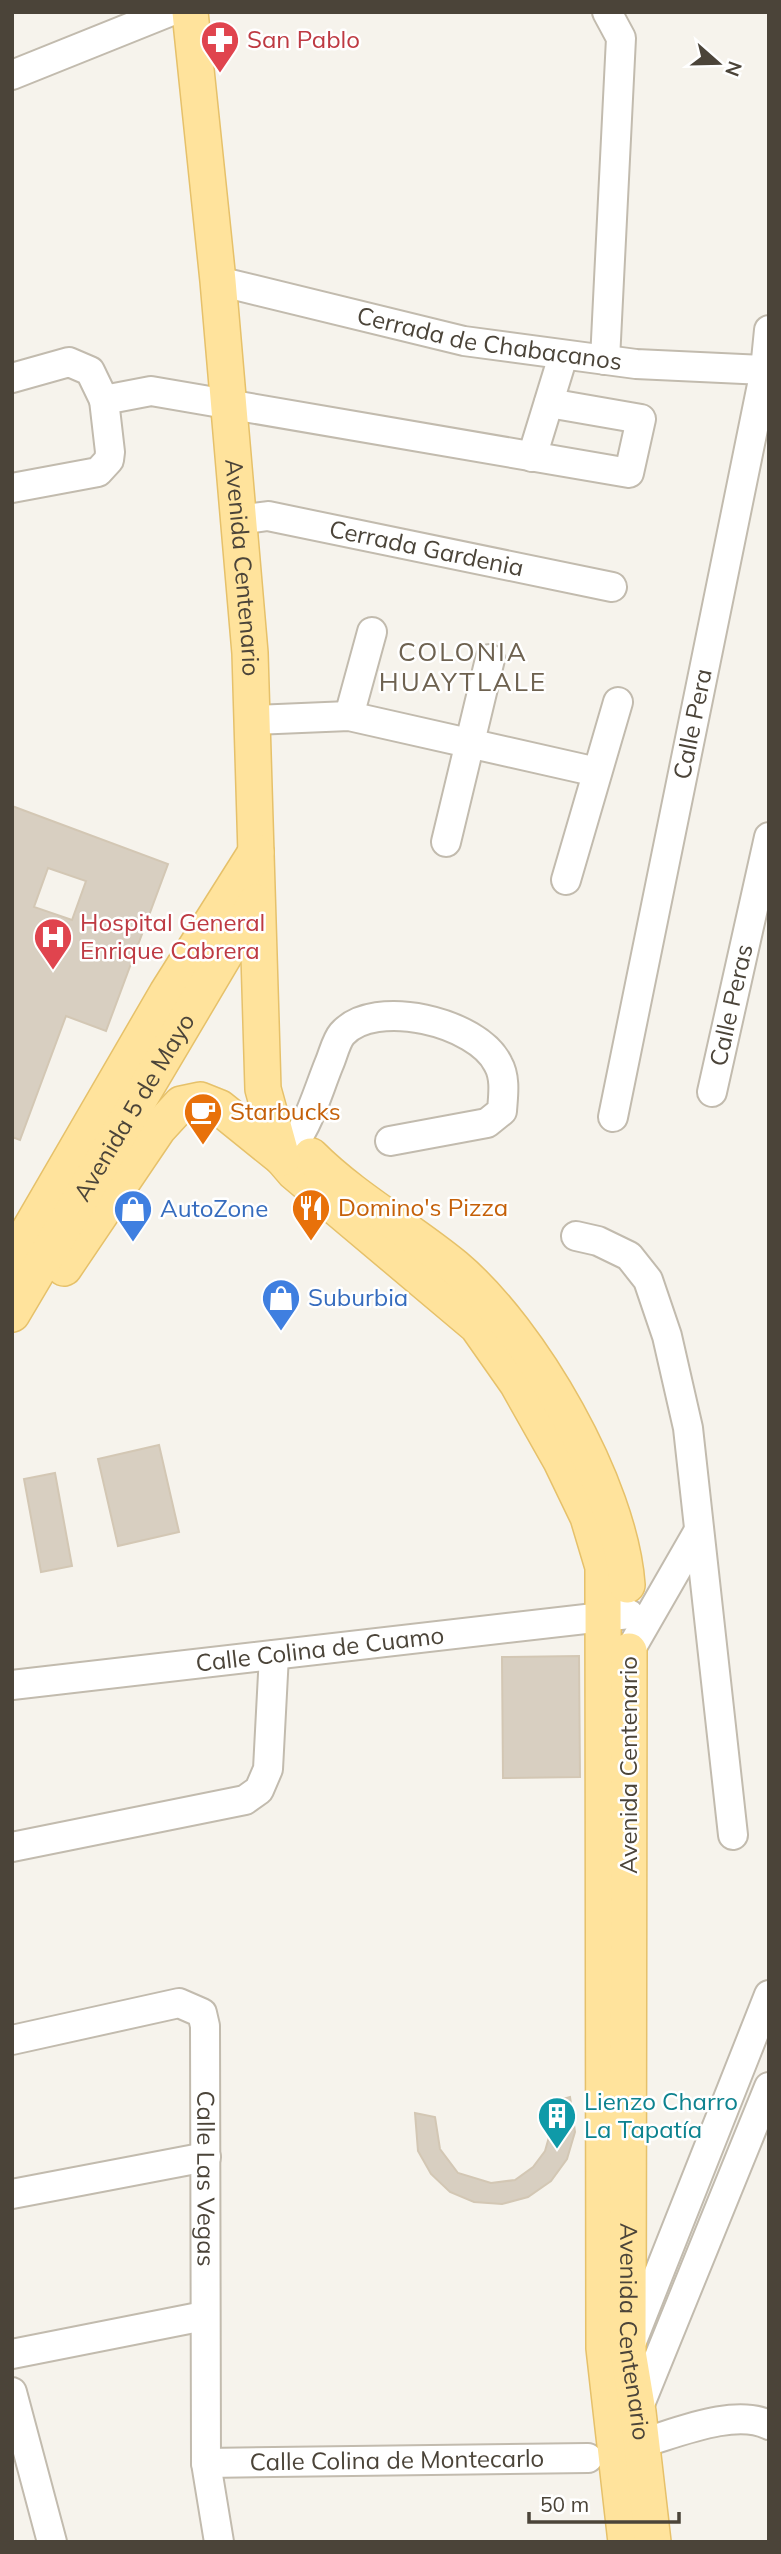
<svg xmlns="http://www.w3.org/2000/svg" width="781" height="2554" font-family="Mulish,sans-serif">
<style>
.building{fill:#d8cfc1;stroke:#d3c7b4;stroke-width:2;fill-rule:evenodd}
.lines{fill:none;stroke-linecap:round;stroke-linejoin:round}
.minor-casing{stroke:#c2bbae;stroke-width:32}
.major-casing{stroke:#e6c16a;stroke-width:38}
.minor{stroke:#fff;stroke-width:28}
.major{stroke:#ffe39c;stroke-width:35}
.labels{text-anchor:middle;stroke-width:5;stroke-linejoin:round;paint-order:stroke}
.health-label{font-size:24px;fill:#be3a42;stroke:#fff;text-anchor:start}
.street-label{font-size:24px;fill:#4b4439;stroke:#fff}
.food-label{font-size:24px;fill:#c56008;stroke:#fff;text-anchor:start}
.shop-label{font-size:24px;fill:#366cbe;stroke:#fff;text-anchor:start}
.culture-label{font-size:24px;fill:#0d838f;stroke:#fff;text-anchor:start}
.neighbourhood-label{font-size:26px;letter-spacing:2px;fill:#6e6250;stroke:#fff}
</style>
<rect width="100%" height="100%" fill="#f6f3ec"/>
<path class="building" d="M12 806 168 864 106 1031 66 1016 20 1140 12 1137ZM48 868 86 881 72 920 34 907Z
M159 1445 179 1532 118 1546 98 1459Z
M55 1473 72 1566 41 1572 24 1479Z
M579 1656 580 1777 503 1778 502 1657Z
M570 2097 575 2132 567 2159 551 2181 528 2197 502 2204 474 2202 450 2192 431 2174 418 2151 415 2113 435 2117 440 2149 458 2173 491 2183 515 2180 533 2167 545 2151 551 2130 548 2103Z"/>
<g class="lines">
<g class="minor-casing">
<g id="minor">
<path d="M12 75 169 12"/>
<path id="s1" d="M218 281 464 341 636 364 765 370"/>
<path d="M605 360 621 38 607 12"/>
<path d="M12 378 69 362 90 371 104 400"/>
<path d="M532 457 563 356"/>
<path d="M12 488 98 472 109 460 110 452 104 400 151 391 629 473 641 419 549 403"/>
<path id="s2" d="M239 520 268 516 612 587"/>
<path d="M349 716 372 632"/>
<path d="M252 720 349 716 597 772"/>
<path d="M446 842 490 659"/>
<path d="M566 880 618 702"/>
<path id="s3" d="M712 1092 769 837"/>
<path id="s4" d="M613 1117 765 370 769 330"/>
<path d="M282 1158C307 1133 316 1096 329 1064 333 1055 336 1041 342 1034 374 997 478 1022 498 1064 506 1078 503 1096 502 1111L487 1123 390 1141"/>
<path d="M576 1236 598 1241 629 1256 648 1280 667 1336 688 1428 733 1835"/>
<path d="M616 1668 629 1652 698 1532"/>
<path id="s5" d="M12 1685 629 1614"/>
<path d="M12 1847 245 1800 259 1790 268 1769 274 1655"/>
<path id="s6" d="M12 2040 179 2003 202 2013 205 2026 206 2463 219 2542"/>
<path d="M12 2194 206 2157"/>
<path d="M632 2341 769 1995"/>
<path d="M12 2354 204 2316"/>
<path d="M12 2392 52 2542"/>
<path d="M636 2414 769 2087"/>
<path d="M642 2443C677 2433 735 2408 769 2425"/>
<path id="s7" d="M206 2463 588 2458"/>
</g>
</g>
<g class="major-casing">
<g id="major">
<path id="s8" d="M190 12 218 281 250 653 263 1089 282 1158 294 1172 477 1326 517 1383 561 1461 588 1517 603 1567 604 2348 626 2542"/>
<path d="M311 1156C354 1199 409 1229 455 1267 531 1331 620 1485 627 1585"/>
<path d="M12 1260 167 993 256 852"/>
<path d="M64 1268 158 1129 181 1104 200 1100 220 1108 282 1158"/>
<path id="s9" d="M12 1314 256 902"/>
<path id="s10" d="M629 1651 628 2352 638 2412 653 2542"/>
</g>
</g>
<use href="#minor" class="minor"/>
<use href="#major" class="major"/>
</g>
<defs>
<g id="pharmacy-pin" transform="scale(2.0125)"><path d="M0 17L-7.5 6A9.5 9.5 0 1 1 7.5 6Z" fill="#e0444e" stroke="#fff"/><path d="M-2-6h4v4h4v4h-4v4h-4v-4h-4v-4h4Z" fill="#fff"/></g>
<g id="hospital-pin" transform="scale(2.0125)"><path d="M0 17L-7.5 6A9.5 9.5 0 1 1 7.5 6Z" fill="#e0444e" stroke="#fff"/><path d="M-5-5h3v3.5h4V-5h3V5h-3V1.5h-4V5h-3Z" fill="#fff"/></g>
<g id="cafe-pin" transform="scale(2.0125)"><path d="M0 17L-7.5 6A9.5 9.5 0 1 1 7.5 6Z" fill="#e8710a" stroke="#fff"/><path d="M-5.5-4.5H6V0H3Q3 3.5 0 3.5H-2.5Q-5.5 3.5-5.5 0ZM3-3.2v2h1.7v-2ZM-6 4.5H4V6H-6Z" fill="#fff"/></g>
<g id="restaurant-pin" transform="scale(2.0125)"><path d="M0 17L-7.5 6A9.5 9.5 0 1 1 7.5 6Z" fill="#e8710a" stroke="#fff"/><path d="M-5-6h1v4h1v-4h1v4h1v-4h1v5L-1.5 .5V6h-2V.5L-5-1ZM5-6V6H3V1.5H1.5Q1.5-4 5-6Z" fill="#fff"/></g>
<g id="shop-pin" transform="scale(2.0125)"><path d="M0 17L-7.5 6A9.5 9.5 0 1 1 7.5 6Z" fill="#3f7fe0" stroke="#fff"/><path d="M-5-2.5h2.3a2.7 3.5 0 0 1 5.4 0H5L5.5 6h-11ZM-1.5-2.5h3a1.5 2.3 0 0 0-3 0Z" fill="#fff"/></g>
<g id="building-pin" transform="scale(2.0125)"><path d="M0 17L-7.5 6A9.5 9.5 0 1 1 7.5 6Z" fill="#0f9aa8" stroke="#fff"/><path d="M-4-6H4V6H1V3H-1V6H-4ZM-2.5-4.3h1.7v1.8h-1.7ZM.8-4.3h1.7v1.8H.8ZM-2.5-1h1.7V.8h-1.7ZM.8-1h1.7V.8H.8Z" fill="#fff"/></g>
</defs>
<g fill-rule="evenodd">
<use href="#pharmacy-pin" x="220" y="40"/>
<use href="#hospital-pin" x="53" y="937"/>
<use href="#cafe-pin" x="203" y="1112"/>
<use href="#restaurant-pin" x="311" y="1208"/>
<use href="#shop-pin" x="133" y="1209"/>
<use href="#shop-pin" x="281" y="1298"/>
<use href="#building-pin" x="557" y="2116"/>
</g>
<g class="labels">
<g class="health-label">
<text x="247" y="48">San Pablo</text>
<text x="80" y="931">Hospital General<tspan x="80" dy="28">Enrique Cabrera</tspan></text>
</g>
<g class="street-label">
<text dy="8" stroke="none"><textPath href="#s1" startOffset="278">Cerrada de Chabacanos</textPath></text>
<text dy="8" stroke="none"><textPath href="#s2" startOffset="191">Cerrada Gardenia</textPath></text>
<text dy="8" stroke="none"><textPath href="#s8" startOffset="558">Avenida Centenario</textPath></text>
<text dy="8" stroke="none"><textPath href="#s4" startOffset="401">Calle Pera</textPath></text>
<text dy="8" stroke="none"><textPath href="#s3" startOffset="89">Calle Peras</textPath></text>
<text dy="8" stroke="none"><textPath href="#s9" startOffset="240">Avenida 5 de Mayo</textPath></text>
<text dy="8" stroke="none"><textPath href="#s5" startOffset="310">Calle Colina de Cuamo</textPath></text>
<text transform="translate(629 1765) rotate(-90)" y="8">Avenida Centenario</text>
<text dy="8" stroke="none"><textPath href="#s6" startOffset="362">Calle Las Vegas</textPath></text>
<text dy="8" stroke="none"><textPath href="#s10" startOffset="681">Avenida Centenario</textPath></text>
<text dy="8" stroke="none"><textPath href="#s7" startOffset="191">Calle Colina de Montecarlo</textPath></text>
</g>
<g class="food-label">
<text x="230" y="1120">Starbucks</text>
<text x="338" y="1216">Domino's Pizza</text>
</g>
<g class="shop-label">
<text x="160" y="1217">AutoZone</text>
<text x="308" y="1306">Suburbia</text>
</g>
<g class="culture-label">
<text x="584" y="2110">Lienzo Charro<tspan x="584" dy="28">La Tapatía</tspan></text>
</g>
<g class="neighbourhood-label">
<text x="463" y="661">COLONIA<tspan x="463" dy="30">HUAYTLALE</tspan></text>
</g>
</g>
<rect width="781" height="2554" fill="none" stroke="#4b4439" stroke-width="28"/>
<g transform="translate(718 63) rotate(110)" stroke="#ffffff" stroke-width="5" paint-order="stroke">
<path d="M0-5L12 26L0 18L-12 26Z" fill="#4b4439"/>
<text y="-10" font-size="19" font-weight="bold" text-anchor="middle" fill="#4b4439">N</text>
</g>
<path d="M529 2512v10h150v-10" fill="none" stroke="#4b4439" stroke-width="3.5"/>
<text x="540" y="2512" font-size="21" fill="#4b4439" stroke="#ffffff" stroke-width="5" paint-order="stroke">50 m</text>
</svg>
